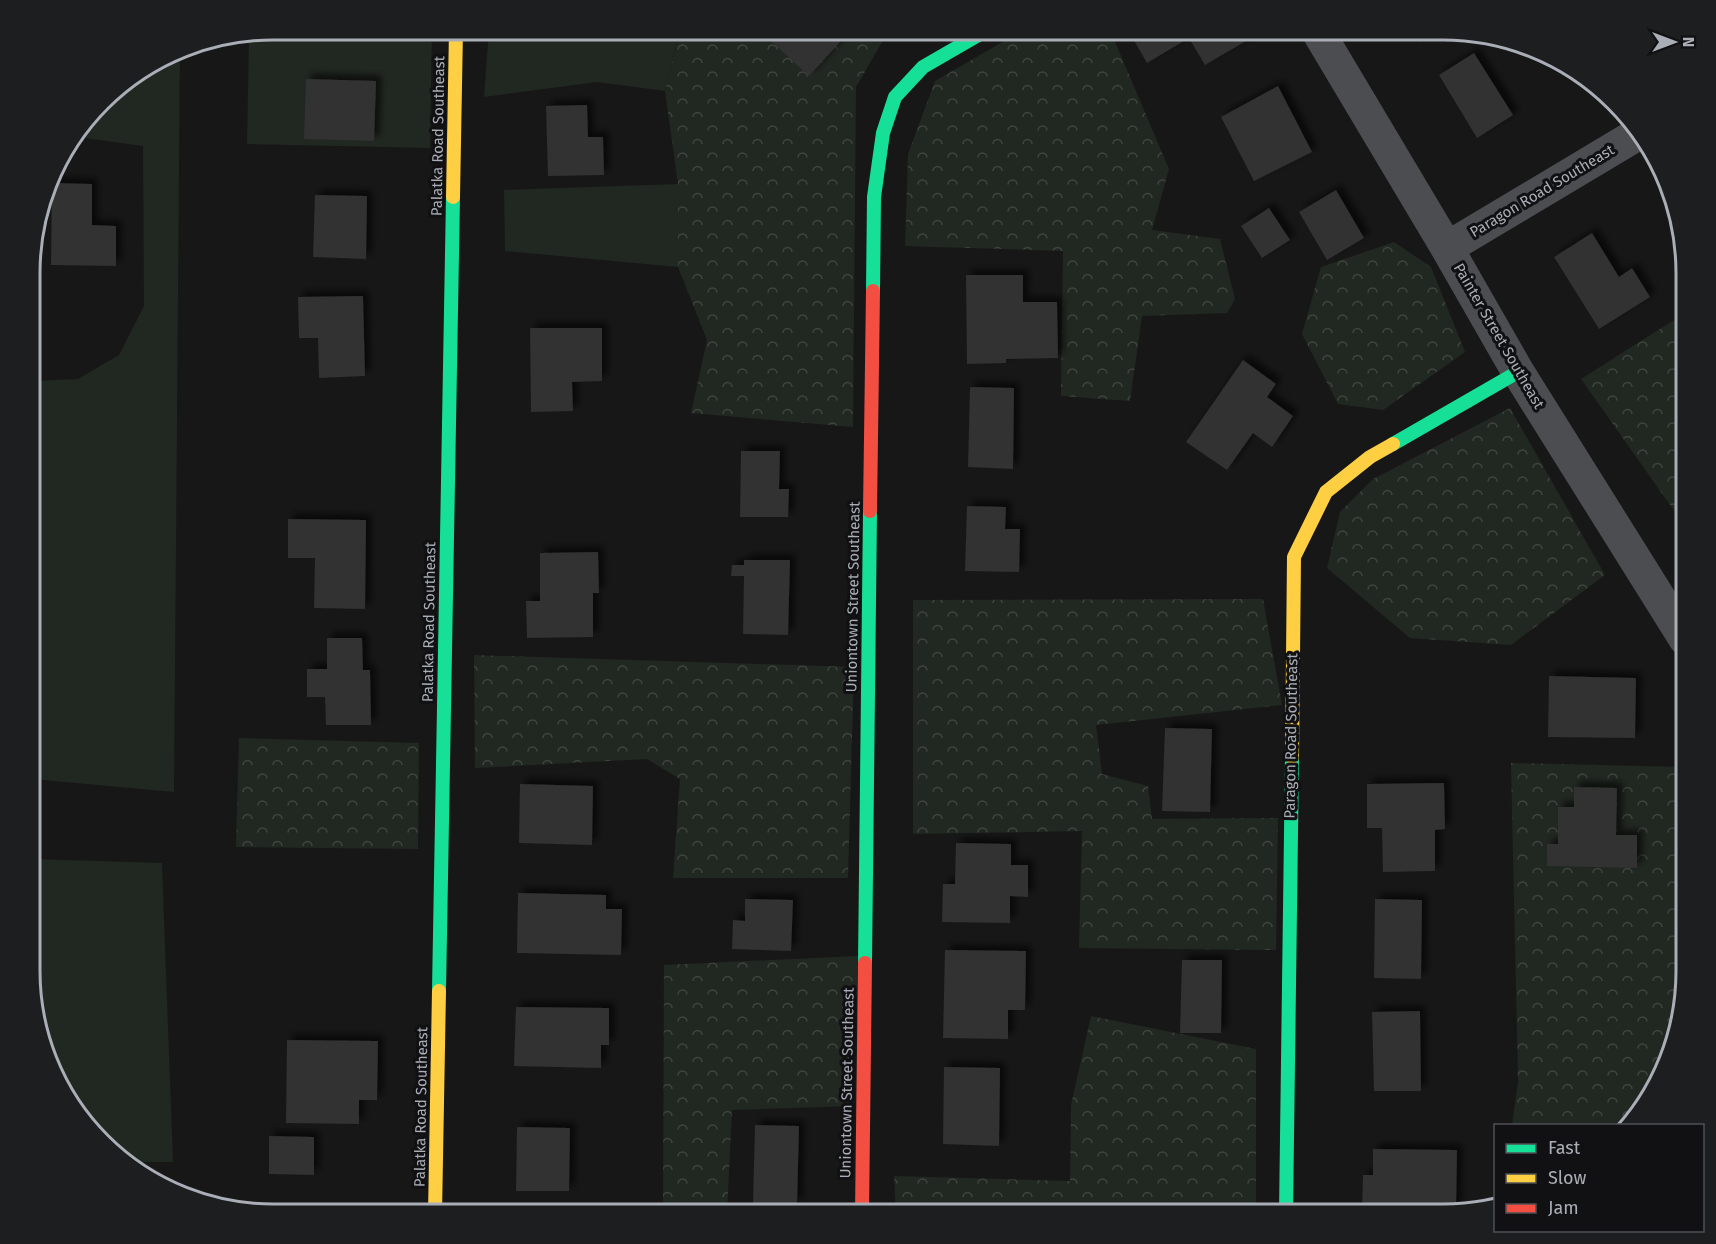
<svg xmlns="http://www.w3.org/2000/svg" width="1716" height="1244" font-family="'Fira Sans',sans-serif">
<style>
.green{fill:#212721}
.forest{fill:url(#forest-crowns)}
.building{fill:#313132;filter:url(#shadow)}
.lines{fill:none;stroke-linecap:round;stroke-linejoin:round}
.street{stroke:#4c4d50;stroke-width:33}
.fast{stroke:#16e098;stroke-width:14}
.slow{stroke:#ffcf43;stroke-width:14}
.jam{stroke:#f24e42;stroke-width:14}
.labels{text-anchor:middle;stroke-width:6;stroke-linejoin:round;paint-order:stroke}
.street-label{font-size:15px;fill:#aaaeb6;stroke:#111113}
.rim{fill:none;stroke:#aaaeb6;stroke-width:3}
</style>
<defs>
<pattern id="forest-crowns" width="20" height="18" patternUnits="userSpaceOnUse" patternTransform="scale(1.5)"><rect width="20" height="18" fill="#212721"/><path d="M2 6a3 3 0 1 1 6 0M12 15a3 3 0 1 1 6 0" fill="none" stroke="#3f443f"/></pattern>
<filter id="shadow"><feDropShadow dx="5.5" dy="-5.5" stdDeviation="3" flood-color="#0009"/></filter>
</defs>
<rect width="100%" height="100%" fill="#171717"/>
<path class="green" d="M273 30H432L430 148 247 144 249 35Z
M489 30H680L665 91 597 82 484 97Z
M180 48 174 792 32 779V381L78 379 119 355 144 306 143 146 77 137 113 91Z
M678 184V267L505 251 504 190Z
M32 859 162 863 173 1162H123L62 1092 32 1002Z"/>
<path class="forest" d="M680 30H889L856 87 853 427 691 413 707 340 678 267V184L665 91Z
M1023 30H1110L1169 169 1152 230 1220 239 1235 299 1227 313 1142 316 1130 401 1061 396 1063 251 905 246 908 154 935 81Z
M1394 242 1431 267 1465 352 1383 410 1338 404 1302 334 1321 267Z
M1685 313V526L1581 379Z
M1510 408 1605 575 1511 645 1410 638 1327 568 1340 512 1373 479Z
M1263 599 1282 705 1096 725 1102 774 1148 786 1152 819 1278 818 1276 950 1079 948 1082 831 913 834V600Z
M474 655 854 667 848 878H673L680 779 647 759 475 768Z
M239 738 419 743 418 849 236 847Z
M1511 763 1685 767V986L1668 1064 1636 1119 1628 1125H1512L1518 1082Z
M858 956 852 1106 732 1110 727 1214H663L664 965Z
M1091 1016 1256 1049V1214H896L894 1176 1070 1181 1071 1105Z"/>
<path class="building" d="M304 30H377V39L304 37Z
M759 30H851L809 76Z
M1128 30H1240L1246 41 1205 65 1189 38 1147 63Z
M1412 30H1437L1419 42Z
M1474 53 1513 115 1477 138 1439 75Z
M306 79 376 81 374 141 304 139Z
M1278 86 1312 152 1254 181 1221 117Z
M587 105 588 137H603L604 175 548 176 546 106Z
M52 183 92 184V225L116 226V266L51 265Z
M1336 190 1364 238 1327 260 1299 212Z
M315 195 367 196 366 259 313 257Z
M1269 208 1290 240 1262 258 1241 226Z
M1592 233 1619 277 1632 268 1650 297 1599 329 1554 257Z
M966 275H1023V302H1057L1058 358 1006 359V363L967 364Z
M363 296 365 376 319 378 318 338H299L298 297Z
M530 328H602V381L572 382 573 411 531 412Z
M1243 360 1276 384 1267 397 1293 416 1272 447 1253 433 1227 470 1186 442Z
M970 387 1014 388 1013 469 968 467Z
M741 451H780L779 489H789L788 517H740Z
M967 506 1006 507 1005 529H1020L1019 572 965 571Z
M288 519 366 520 365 609 314 608 315 558H288Z
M598 552 599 593H593V637L527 638 526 601H540V553Z
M744 560H790L788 635 743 634 744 576H731L732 565H744Z
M327 638H362L363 670H370L371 725H326L325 697H307V669H327Z
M1549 676 1636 678 1635 738 1548 737Z
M1165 728 1212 729 1210 812 1162 811Z
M1444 783 1445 829 1435 830V871L1383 872 1382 828H1367V784Z
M520 784 593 786 592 845 519 843Z
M1574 787 1617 788 1616 835H1637V868L1547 866V844H1558V807H1574Z
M956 843 1011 844V865H1028V897L1010 896V923L942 922 943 884H955Z
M518 893 606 895V909H622L621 955 517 953Z
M745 899 793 900 791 951 732 949 733 920 745 921Z
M1375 899 1422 900 1421 979 1374 978Z
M945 950 1026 951 1025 1010H1008V1039L943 1038Z
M1182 960H1222L1221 1033H1180Z
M516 1007 609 1008V1045H601V1068L514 1066Z
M1420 1011 1421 1091H1374L1372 1012Z
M287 1040 378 1041 377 1100H359V1124L286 1123Z
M944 1067 1000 1068 999 1146 943 1144Z
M755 1125 799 1126 797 1204 753 1203Z
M517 1127 570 1128 569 1191H516Z
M269 1136 314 1137V1175L269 1174Z
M1373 1149 1457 1150 1456 1210 1362 1209 1363 1175H1373Z"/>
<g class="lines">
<path class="street" d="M1317 30 1447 248 1518 372 1685 639
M1447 248 1636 135"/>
<path class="fast" d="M873 291 874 197 883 133 895 97 923 67 987 30
M1393 444 1518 372
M865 963 870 511
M439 991 453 197
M1286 1214 1292 757"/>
<path class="slow" d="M453 197 456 30
M1292 757 1294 557 1326 492 1370 457 1393 444
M435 1214 439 991"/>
<path class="jam" d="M870 511 873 291
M862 1214 865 963"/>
</g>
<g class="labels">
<g class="street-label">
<text transform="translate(438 136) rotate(-89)" y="5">Palatka Road Southeast</text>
<text transform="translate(1542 191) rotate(-31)" y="5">Paragon Road Southeast</text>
<text transform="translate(1499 336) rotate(60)" y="5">Painter Street Southeast</text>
<text transform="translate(853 597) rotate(-89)" y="5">Uniontown Street Southeast</text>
<text transform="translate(429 622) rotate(-89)" y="5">Palatka Road Southeast</text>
<text transform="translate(1291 736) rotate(-89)" y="5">Paragon Road Southeast</text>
<text transform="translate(847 1083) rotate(-89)" y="5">Uniontown Street Southeast</text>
<text transform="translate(421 1107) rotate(-89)" y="5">Palatka Road Southeast</text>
</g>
</g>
<path d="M0 0H1716V1244H0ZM273 40H1443A233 233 0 0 1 1676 273V971A233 233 0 0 1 1443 1204H273A233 233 0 0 1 40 971V273A233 233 0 0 1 273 40Z" fill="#1d1e20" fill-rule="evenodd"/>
<path class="rim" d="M273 40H1443A233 233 0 0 1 1676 273V971A233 233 0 0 1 1443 1204H273A233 233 0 0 1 40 971V273A233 233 0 0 1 273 40Z"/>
<rect x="1494" y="1124" width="210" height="108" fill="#111113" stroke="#4e5054" stroke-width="1.5"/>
<rect x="1506" y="1144" width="30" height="9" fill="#16e098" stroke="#4e5054" stroke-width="1.5"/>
<text x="1548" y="1154" font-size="18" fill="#aaaeb6">Fast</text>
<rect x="1506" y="1174" width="30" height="9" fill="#ffcf43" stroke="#4e5054" stroke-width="1.5"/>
<text x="1548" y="1184" font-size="18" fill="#aaaeb6">Slow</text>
<rect x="1506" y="1204" width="30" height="9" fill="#f24e42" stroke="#4e5054" stroke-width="1.5"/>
<text x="1548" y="1214" font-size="18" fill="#aaaeb6">Jam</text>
<g transform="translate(1674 42) rotate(90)" stroke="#111113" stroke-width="4.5" paint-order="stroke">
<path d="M0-4.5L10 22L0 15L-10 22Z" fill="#aaaeb6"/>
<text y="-9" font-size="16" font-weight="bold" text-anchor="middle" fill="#aaaeb6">N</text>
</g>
</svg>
